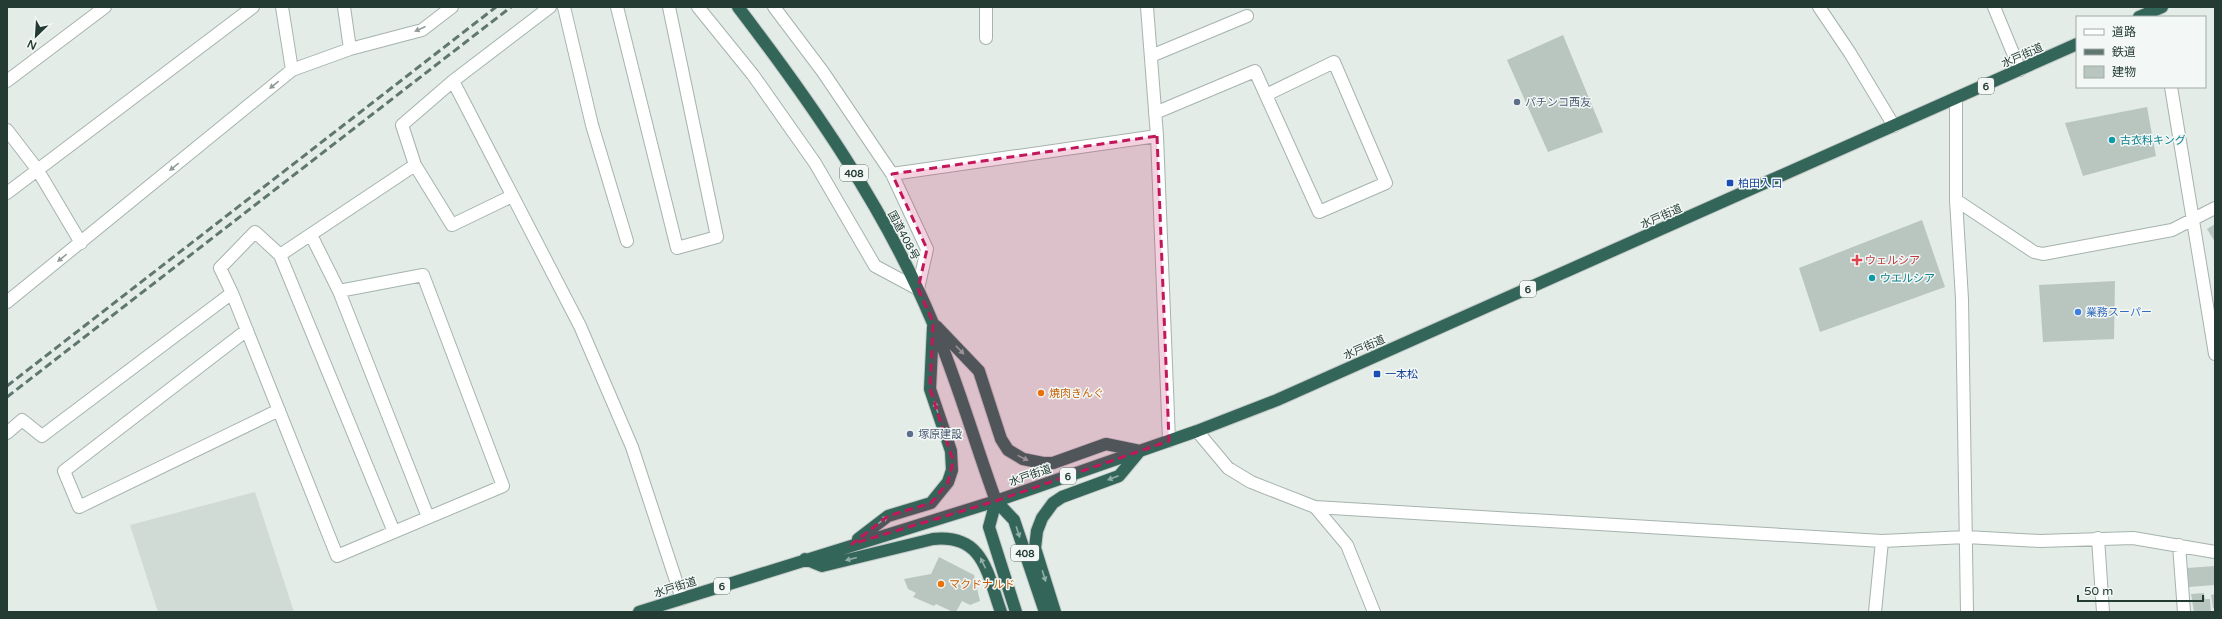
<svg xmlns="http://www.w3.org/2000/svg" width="2222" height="619" font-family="'Varela Round','Noto Sans JP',sans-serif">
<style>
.built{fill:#d1dbd6}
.building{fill:#b9c6c0}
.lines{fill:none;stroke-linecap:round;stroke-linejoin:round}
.minor-casing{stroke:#a6b3ae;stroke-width:14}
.highway-casing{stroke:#c2c8c6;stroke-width:14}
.minor{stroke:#fff;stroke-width:12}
.highway{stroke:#336559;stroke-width:12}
.rail{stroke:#5f7770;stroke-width:3;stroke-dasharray:8 4;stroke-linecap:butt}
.oneway{fill:#929d9a}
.oneway2{fill:#93aea8}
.marked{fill:#c2185b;fill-opacity:0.2;stroke:#c2185b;stroke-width:3;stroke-dasharray:8 5;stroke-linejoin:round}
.service-dot{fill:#5c6f8a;stroke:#f3f8f6;stroke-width:1.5}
.culture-dot{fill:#0f9aa8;stroke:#f3f8f6;stroke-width:1.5}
.transit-dot{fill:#1a4fb4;stroke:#f3f8f6;stroke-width:1.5}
.health-dot{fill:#e0444e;stroke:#f3f8f6;stroke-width:1.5}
.shop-dot{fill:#3f7fe0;stroke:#f3f8f6;stroke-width:1.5}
.food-dot{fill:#e8710a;stroke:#f3f8f6;stroke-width:1.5}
.labels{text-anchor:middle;stroke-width:3;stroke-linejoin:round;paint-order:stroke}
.shield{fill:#f3f8f6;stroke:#62746e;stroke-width:1}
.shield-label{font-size:10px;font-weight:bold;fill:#243b34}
.street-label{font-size:11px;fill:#243b34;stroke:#f3f8f6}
.service-label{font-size:11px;fill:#4e5e75;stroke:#f3f8f6;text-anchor:start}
.culture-label{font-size:11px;fill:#0d838f;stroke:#f3f8f6;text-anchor:start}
.transit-label{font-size:11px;fill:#164399;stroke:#f3f8f6;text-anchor:start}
.health-label{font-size:11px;fill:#be3a42;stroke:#f3f8f6;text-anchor:start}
.shop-label{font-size:11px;fill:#366cbe;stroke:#f3f8f6;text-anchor:start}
.food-label{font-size:11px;fill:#c56008;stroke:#f3f8f6;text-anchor:start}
</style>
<rect width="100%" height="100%" fill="#e3ece7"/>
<path class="built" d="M255 492 294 612H158L130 525Z"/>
<path class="building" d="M1563 35 1603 132 1548 152 1507 60Z
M2147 107 2156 156 2083 176 2065 123Z
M1922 220 1945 287 1820 332 1799 268Z
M2215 224V242L2207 229Z
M2115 281 2114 339 2043 342 2039 285Z
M939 557 974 575 980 601 970 605 962 601 956 612H953L936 604 934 606 913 597 916 593 908 589 904 579 931 574Z
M2215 566V585L2189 587 2187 568Z
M2204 593 2205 599H2210L2211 612H2194L2191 594Z
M2215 594V609L2213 608 2211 595Z"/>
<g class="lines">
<g class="minor-casing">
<path id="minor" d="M282 7 292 70
M344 7 350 49
M564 7 592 125 627 241
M617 7 677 248 717 237 669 7
M698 7 753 75 815 163 875 266 918 289 927 249 892 174 823 72 774 7
M1147 7 1157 136 1169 441
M1819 7 1850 53 1894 126
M1994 7 2020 70
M986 38V7
M1151 56 1247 16
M7 81 105 7
M453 81 580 326 632 447 682 599
M2171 87 2215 354
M1956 100V200L1962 299 1967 612
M1155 113 1255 71 1319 212 1386 183 1334 62 1266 95
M7 130 37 169 81 243
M415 165 452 225 512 196
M892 174 1157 136
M7 193 253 7
M1956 200 2034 252 2043 254 2172 230 2215 208
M311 235 339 291 428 517
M280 255 394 532
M339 291 423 275 503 486 337 556 232 293 220 268 255 232 280 255 415 165 402 125 453 81 550 7
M7 302 292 70 350 49 422 30 452 7
M247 330 64 471 79 507 279 410
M1197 431 1228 468 1251 482 1315 507 1882 541 1966 537 2040 541 2133 538 2215 552
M7 433 22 420 42 436 232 293
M1315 507 1347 545 1374 612
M2098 538 2103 612
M2179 545 2184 612
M1875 612 1882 541"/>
</g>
<g class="highway-casing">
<path id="highway" d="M738 7C813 105 884 207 932 321 957 379 974 441 996 501L1014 520 1045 612
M2139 17 2162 7
M936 326 979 371 1001 439 1008 450 1023 459 1043 463H1053L1106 444 1140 451
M996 501 989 527 1016 612
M858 539 888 516 931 503 948 482 952 470 951 451 930 389 933 327
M805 559 822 566 933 539C984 534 987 573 1001 612
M639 612 996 501 1197 431 1277 400 2077 44
M1055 612 1035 548 1037 531 1042 518 1053 503 1062 497 1119 476 1139 452"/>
</g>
<use href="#minor" class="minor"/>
<use href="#highway" class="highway"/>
<path class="rail" d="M7 386 496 7
M7 397 511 7"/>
</g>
<defs><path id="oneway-solid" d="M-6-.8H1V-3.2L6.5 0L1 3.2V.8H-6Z"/></defs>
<g class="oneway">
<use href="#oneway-solid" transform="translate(420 29) rotate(156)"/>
<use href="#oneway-solid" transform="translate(274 85) rotate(141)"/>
<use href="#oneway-solid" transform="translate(174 167) rotate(141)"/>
<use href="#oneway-solid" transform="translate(62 258) rotate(141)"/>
</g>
<g class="oneway2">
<use href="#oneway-solid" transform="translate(960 350) rotate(46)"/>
<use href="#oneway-solid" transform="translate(936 407) rotate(-109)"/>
<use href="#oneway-solid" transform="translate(1023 458) rotate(26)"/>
<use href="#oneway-solid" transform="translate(1113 478) rotate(159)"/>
<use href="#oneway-solid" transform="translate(883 520) rotate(-37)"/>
<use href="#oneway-solid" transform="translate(1018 532) rotate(72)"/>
<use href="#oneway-solid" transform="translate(851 559) rotate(166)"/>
<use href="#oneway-solid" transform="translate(983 563) rotate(-116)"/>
<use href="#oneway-solid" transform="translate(1044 576) rotate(73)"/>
</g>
<path class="marked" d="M1157 136 1169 441 996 501 852 544 888 516 931 503 948 482 953 461 930 389 933 322 918 289 927 249 892 174Z"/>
<g class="service-dot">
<circle cx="1517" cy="102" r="4"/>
<circle cx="910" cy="434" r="4"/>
</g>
<g class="culture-dot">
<circle cx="2112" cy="140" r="4"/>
<circle cx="1872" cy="278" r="4"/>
</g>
<g class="transit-dot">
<rect x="1726" y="179" width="8" height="8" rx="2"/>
<rect x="1373" y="370" width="8" height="8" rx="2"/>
</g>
<path class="health-dot" d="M1855 254h4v4h4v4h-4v4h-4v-4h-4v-4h4z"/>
<circle class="shop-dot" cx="2078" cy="312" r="4"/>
<g class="food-dot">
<circle cx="1041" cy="393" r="4"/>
<circle cx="941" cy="584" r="4"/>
</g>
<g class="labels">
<g class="shield">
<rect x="1978" y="78" width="16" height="16" rx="3"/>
<rect x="840" y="165" width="28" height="16" rx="3"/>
<rect x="1520" y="281" width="16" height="16" rx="3"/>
<rect x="1060" y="468" width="16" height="16" rx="3"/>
<rect x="1011" y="545" width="28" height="16" rx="3"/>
<rect x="714" y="578" width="16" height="16" rx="3"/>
</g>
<g class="shield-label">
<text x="1986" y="90">6</text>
<text x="854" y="177">408</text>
<text x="1528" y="293">6</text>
<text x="1068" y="480">6</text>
<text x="1025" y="557">408</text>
<text x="722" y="590">6</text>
</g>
<g class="street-label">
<text transform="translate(2022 55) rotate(-24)" y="4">水戸街道</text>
<text transform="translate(1661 216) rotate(-24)" y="4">水戸街道</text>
<text transform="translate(904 235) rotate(62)" y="4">国道408号</text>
<text transform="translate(1364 347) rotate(-24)" y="4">水戸街道</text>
<text transform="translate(1030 475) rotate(-19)" y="4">水戸街道</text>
<text transform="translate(675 587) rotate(-17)" y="4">水戸街道</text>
</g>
<g class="service-label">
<text x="1525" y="106">パチンコ西友</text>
<text x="918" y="438">塚原建設</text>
</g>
<g class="culture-label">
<text x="2120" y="144">古衣料キング</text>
<text x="1880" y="282">ウエルシア</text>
</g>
<g class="transit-label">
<text x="1738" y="187">柏田入口</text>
<text x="1385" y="378">一本松</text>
</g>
<g class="health-label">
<text x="1865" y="264">ウェルシア</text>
</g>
<g class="shop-label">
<text x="2086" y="316">業務スーパー</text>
</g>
<g class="food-label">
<text x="1049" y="397">焼肉きんぐ</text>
<text x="949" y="588">マクドナルド</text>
</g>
</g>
<rect width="2222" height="619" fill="none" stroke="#243b34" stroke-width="16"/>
<rect x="2076" y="16" width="130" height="72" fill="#f3f8f6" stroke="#a0aca8"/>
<rect x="2084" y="29" width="20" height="6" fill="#ffffff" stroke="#a0aca8"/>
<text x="2112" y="36" font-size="12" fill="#243b34">道路</text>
<rect x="2084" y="49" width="20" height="6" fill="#5f7770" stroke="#a0aca8"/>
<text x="2112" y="56" font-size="12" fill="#243b34">鉄道</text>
<rect x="2084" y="66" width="20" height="12" fill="#b9c6c0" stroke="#a0aca8"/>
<text x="2112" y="76" font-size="12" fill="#243b34">建物</text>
<g transform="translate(36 36) rotate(205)" stroke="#f3f8f6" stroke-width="3" paint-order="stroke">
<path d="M0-3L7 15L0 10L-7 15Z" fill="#243b34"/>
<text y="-6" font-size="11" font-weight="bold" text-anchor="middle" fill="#243b34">N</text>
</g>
<path d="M2078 595v6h125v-6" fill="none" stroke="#243b34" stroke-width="2"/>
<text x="2084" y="595" font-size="12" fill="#243b34" stroke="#f3f8f6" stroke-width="3" paint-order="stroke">50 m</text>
</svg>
